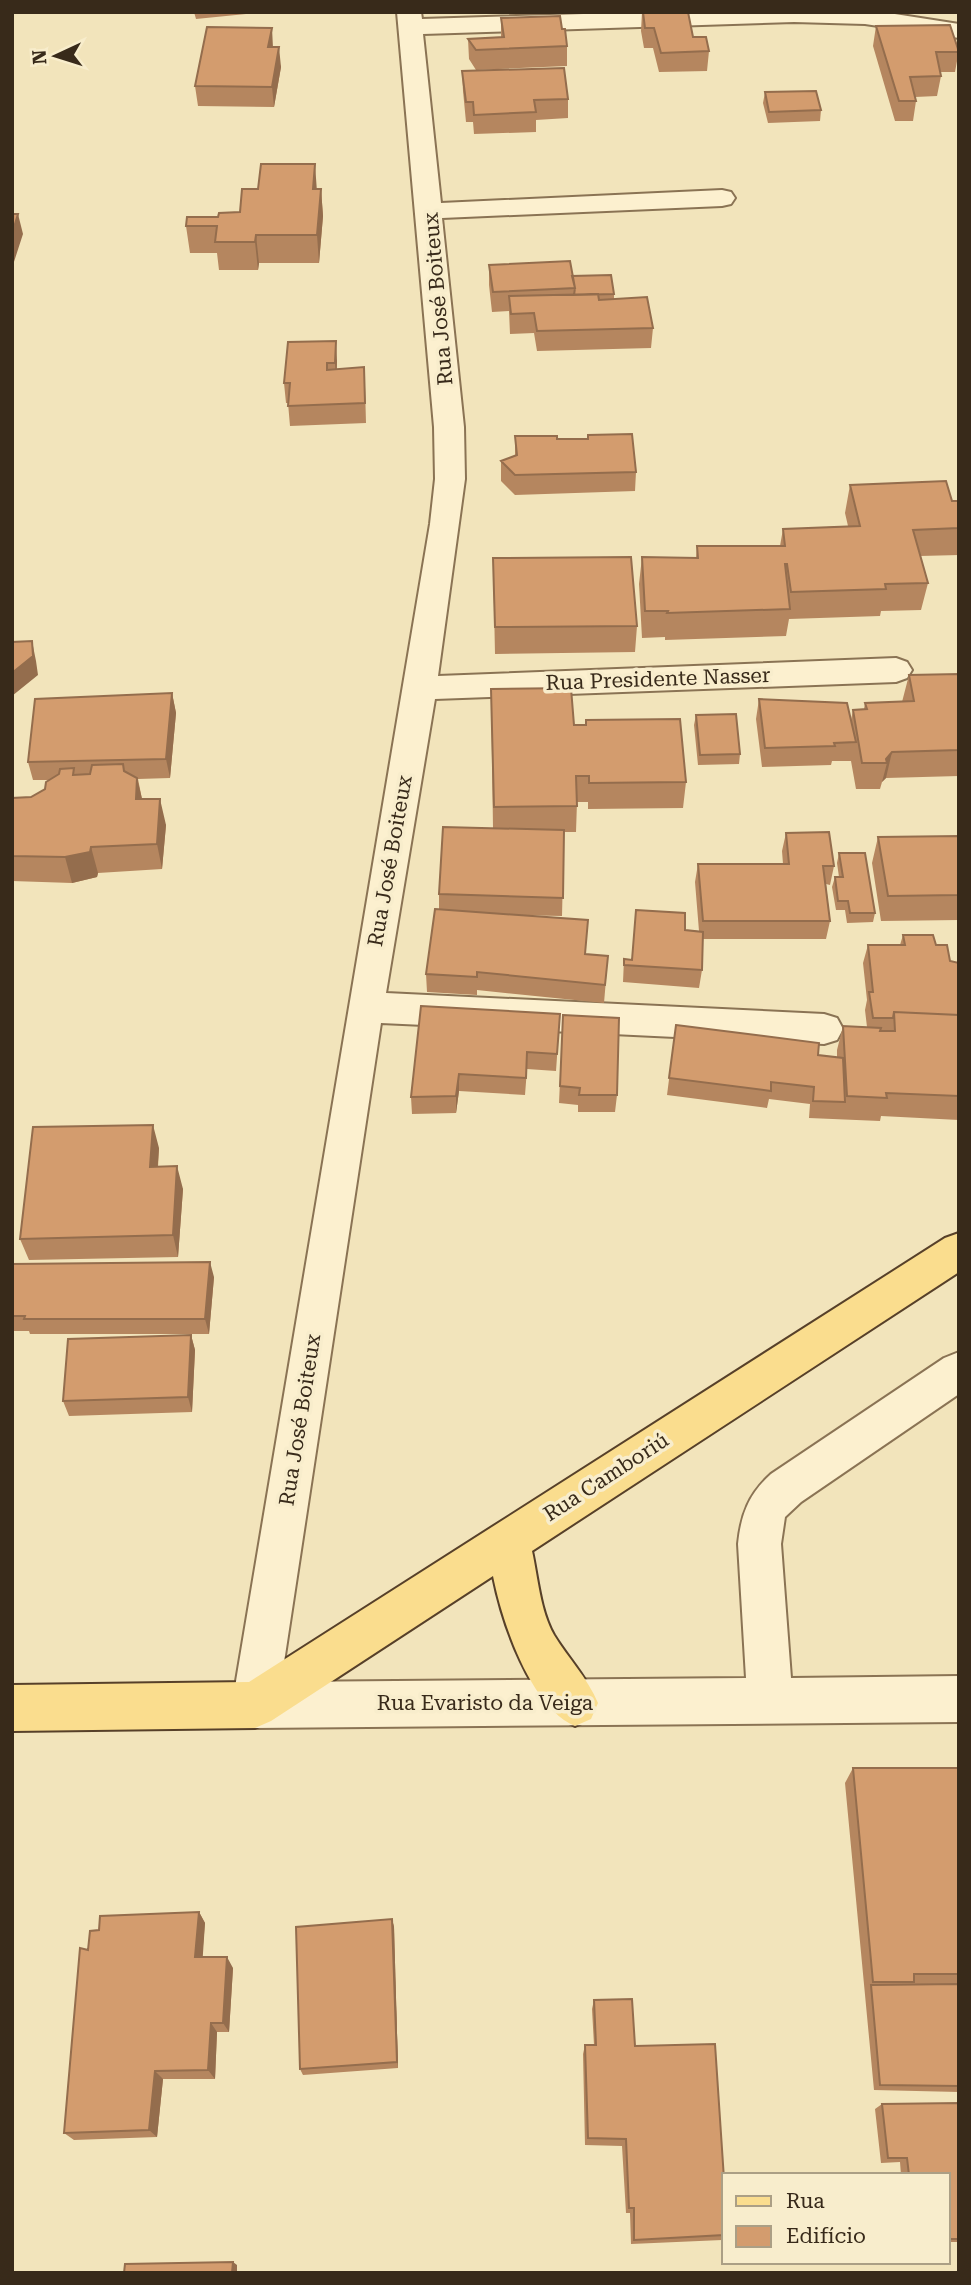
<svg xmlns="http://www.w3.org/2000/svg" width="971" height="2285" font-family="'Roboto Serif',serif">
<style>
.lines{fill:none;stroke-linecap:round;stroke-linejoin:round}
.minor-casing{stroke:#8a7354;stroke-width:4}
.major-casing{stroke:#574029;stroke-width:4}
.minor{fill:#fcf0cf;fill-rule:evenodd}
.major{fill:#fadd8e;fill-rule:evenodd}
.wall{fill:#b5865f}
.shaded-wall{fill:#946d4d}
.building{fill:#d39c6e;stroke:#946d4d;stroke-width:2}
.labels{text-anchor:middle;stroke-width:7;stroke-linejoin:round;paint-order:stroke}
.street-label{font-size:21px;fill:#382a1a;stroke:#f8edcc}
</style>
<rect width="100%" height="100%" fill="#f2e4bb"/>
<g class="lines">
<g class="minor-casing">
<path id="minor" d="M397 12H421L422 19 650 12H882L959 24V38L865 24 794 22 423 34 441 203 722 190 731 192 735 198 731 204 722 206 442 218 464 427 465 479 438 676 896 658 907 662 912 670 907 678 896 682 435 699 386 993 824 1014 837 1018 843 1029 837 1040 824 1044 381 1023 281 1682 746 1678 738 1544C741 1514 749 1494 771 1474L944 1358 959 1352V1394L801 1502 785 1517 781 1544 791 1678 959 1676V1722L255 1728 239 1721 232 1705 430 524 435 479 434 427Z"/>
</g>
<g class="major-casing">
<path id="major" d="M959 1233V1272L532 1551C538 1578 540 1610 554 1635 568 1658 587 1677 598 1703L591 1719 575 1726C530 1707 502 1621 493 1576L271 1721 255 1728 12 1731V1685L249 1682 945 1238Z"/>
</g>
<use href="#minor" class="minor"/>
<use href="#major" class="major"/>
</g>
<path class="wall" d="M194 12H257V13L196 19Z
M642 12 693 37 709 51 707 71 659 72 653 48H644L641 31Z
M501 18 562 29 567 46V66L476 70 469 59 468 39 501 37Z
M876 26 959 50 955 72H940L941 76 937 96 915 97 916 101 913 121H895L873 46Z
M273 47 281 67 274 107 198 106 195 86Z
M462 71 568 99V118L536 120V132L474 134 473 122H466L463 91Z
M765 92 821 110 820 121 768 123 763 103Z
M317 189H321L323 216 319 263H259L258 270H219L217 253H190L186 226 240 212Z
M489 265 572 276 614 294V299L653 328 651 348 537 351 534 333 510 334 509 311 492 312 489 285Z
M288 342 337 361V369L365 387 366 423 290 426 288 403H286L284 383Z
M515 436 557 439H588L636 472 635 491 515 495 501 481V461L515 456Z
M850 485 952 501H959V555L920 556 928 583 921 610 881 611 880 616 789 619 786 636 665 640V637L642 638 639 584 642 557 696 558 697 546H780L783 529 848 526 845 513Z
M493 558 637 626 635 652 495 654Z
M959 674V776L886 778 882 782 880 789H856L851 761H832L831 765 762 767 756 719 759 699 851 720 853 710 864 709 865 703 902 702 909 675Z
M491 689 574 725H585L586 720 686 782 683 808 588 809V802H577L576 832H564L562 916 513 915 585 954 608 956 604 1003 477 990V995L427 992 426 974 439 910V894L493 828Z
M172 693 176 713 170 778 138 779 142 799 166 825 162 869 98 873 97 877 72 883 12 881V798L31 797 45 789 48 780H33L28 762Z
M696 715 740 754 739 764 698 765 694 725Z
M786 833 834 866 830 885 826 884 830 921 826 939H703L702 970 699 988 623 982 624 959 631 960 685 930 699 931 695 882 698 864H783L782 851Z
M959 836V920L881 921 872 863 878 837Z
M839 853 875 913 873 922 847 923 845 910H836L832 887 835 877H839L837 863Z
M903 935 936 945 950 961 959 963V1120L881 1116 880 1121 809 1118 810 1104 769 1099 767 1108 667 1095 676 1025 818 1055 837 1058V1050L843 1026 867 1027 865 1010 867 1000 863 963 868 945H900Z
M560 1014 556 1071 527 1069 525 1095 459 1091 456 1113 412 1114 411 1097Z
M563 1015 617 1095 615 1112H578V1105L559 1103Z
M159 1148 158 1167 183 1189 178 1257 29 1260 20 1239Z
M12 1264 214 1277 209 1334H30L29 1331H12Z
M191 1335 195 1350 192 1412 69 1416 63 1401Z
M853 1768H959V2092L874 2090 845 1783Z
M199 1912 205 1923 202 1957 233 1968 229 2032H217L215 2079H163L157 2137 74 2140 64 2133 88 1950 99 1930Z
M392 1919 394 1927 398 2068 303 2075 300 2069Z
M594 2000 635 2046 724 2179V2238L722 2240 631 2244 630 2213H626L622 2146 585 2145 583 2054 585 2045H594L592 2009Z
M959 2103V2242H948V2175H901L900 2162 881 2163 875 2109 882 2104Z"/>
<path class="shaded-wall" d="M272 28 273 48 268 47Z
M279 47 281 67 274 107 272 87Z
M315 164 317 192 313 189Z
M321 189 323 216 319 263 317 235Z
M18 214 23 234 12 268V234Z
M256 235 259 263 258 270 255 242Z
M336 341 337 361 336 383 335 363Z
M32 641 36 661 38 675 12 696V673Z
M172 693 176 713 170 778 166 759Z
M892 752 886 778 882 782 887 763 886 759Z
M137 778 143 803 136 799Z
M160 799 166 825 162 869 157 844Z
M91 847 98 873 97 877 72 883 65 857Z
M459 1074V1091L456 1113V1096Z
M153 1125 159 1148 156 1189 150 1167Z
M177 1166 183 1189 178 1257 173 1235Z
M210 1262 214 1277 209 1334 205 1319Z
M191 1335 195 1350 192 1412 188 1397Z
M199 1912 205 1923 202 1968 195 1957Z
M392 1919 394 1927 398 2068 397 2062Z
M227 1957 233 1968 229 2032 223 2023Z
M211 2023 217 2032 215 2079 208 2070Z
M155 2071 163 2079 157 2137 149 2130Z
M233 2262 237 2265V2273H232Z"/>
<path class="building" d="M643 12H688L693 37H706L709 51 661 53 654 28H645Z
M560 16 562 29H565L567 46 476 50 468 39 504 37 501 18Z
M950 25 959 52H936L941 76 910 77 916 101H899L876 26Z
M207 27 272 28 268 47H279L272 87 195 86Z
M564 68 568 99 534 100 536 112 474 115 473 102H466L462 71Z
M816 91 821 110 769 112 765 92Z
M261 164H315L313 189H321L317 235H256L255 242H215L217 226H186L187 217H218L219 213 240 212 242 189H258Z
M12 214H18L12 234Z
M570 261 575 288 493 292 489 265Z
M611 275 614 294 574 295 575 288 572 276Z
M598 294 599 300 647 297 653 328 537 331 534 313 511 314 509 296Z
M336 341 335 363H327V370L364 367 365 403 288 406 290 383H284L288 342Z
M632 434 636 472 515 475 501 461 517 455 515 436H557V439H588V435Z
M946 481 952 501H959V528L913 530 928 583 885 584 886 589 791 592 787 564H785L790 609 667 613 668 611H645L642 557 698 558 697 546H785L783 529 860 526 850 485Z
M631 557 637 626 495 627 493 558Z
M32 641 33 656 12 673V642Z
M959 674V750L892 752 886 759 887 763H862L853 710 867 709 865 703 914 701 909 675Z
M571 688 574 725H586V720L680 719 686 782 589 783V776H576L577 806 494 807 491 689Z
M172 693 166 759 28 762 35 699Z
M759 699 847 703 856 742 834 743 835 746 765 748Z
M736 714 740 754 700 755 696 715Z
M123 764 124 771 137 778 136 799H160L157 844 91 847 90 852 65 857 12 856V798L31 797 45 789 46 782 59 774 60 769 74 768 73 775 90 774 92 765Z
M443 827 564 830 563 898 439 894Z
M829 832 834 866H823L830 921H703L698 864H789L786 833Z
M959 836V895L888 896 878 837Z
M839 853H865L875 913H850L848 901H838L835 877H843Z
M435 909 588 920 585 954 608 956 605 985 477 972V977L426 974Z
M636 910 685 913V930L703 932 702 970 624 965V959L632 960Z
M903 935H933L936 945H947L950 961 959 963V1015L894 1012 893 1018H873L869 992H873L868 945H905Z
M421 1006 560 1014 557 1054 527 1052 526 1078 459 1074 456 1096 411 1097Z
M894 1012 959 1015V1096L886 1093 887 1098 847 1096 843 1026 881 1028 880 1031H895Z
M563 1015 619 1018 617 1095H579L580 1088 560 1086Z
M676 1025 819 1043 818 1055 843 1058 845 1102 813 1101 814 1087 771 1082V1091L669 1078Z
M153 1125 150 1167 177 1166 173 1235 20 1239 33 1127Z
M210 1262 205 1319H24L25 1316H12V1264Z
M191 1335 188 1397 63 1401 68 1339Z
M853 1768H959V1974H914V1982H873Z
M199 1912 195 1957H227L223 2023H211L208 2070 155 2071 149 2130 64 2133 80 1948 88 1950 90 1931 99 1930 100 1916Z
M392 1919 397 2062 300 2069 296 1927Z
M959 1984V2086L880 2085 871 1985Z
M632 1999 635 2046 715 2044 724 2179V2235L634 2240V2208H629L626 2139 588 2138 585 2045H596L594 2000Z
M959 2103V2239H948V2175H909L907 2158H888L882 2104Z
M233 2262 232 2273H124L125 2264Z
M906 2272V2273H860Z"/>
<g class="labels">
<g class="street-label">
<text transform="translate(438 299) rotate(-95)" y="7">Rua José Boiteux</text>
<text transform="translate(658 679) rotate(-2)" y="7">Rua Presidente Nasser</text>
<text transform="translate(390 861) rotate(-80)" y="7">Rua José Boiteux</text>
<text transform="translate(300 1420) rotate(-81)" y="7">Rua José Boiteux</text>
<text transform="translate(606 1477) rotate(-33)" y="7">Rua Camboriú</text>
<text x="485" y="1710">Rua Evaristo da Veiga</text>
</g>
</g>
<rect width="971" height="2285" fill="none" stroke="#382a1a" stroke-width="28"/>
<rect x="722" y="2173" width="228" height="91" fill="#f8edcc" stroke="#ab9f85" stroke-width="2"/>
<rect x="736" y="2196" width="35" height="10" fill="#fadd8e" stroke="#ab9f85" stroke-width="2"/>
<text x="786" y="2208" font-size="21" fill="#382a1a">Rua</text>
<rect x="736" y="2226" width="35" height="21" fill="#d39c6e" stroke="#ab9f85" stroke-width="2"/>
<text x="786" y="2243" font-size="21" fill="#382a1a">Edifício</text>
<g transform="translate(56 56) rotate(266)" stroke="#f8edcc" stroke-width="5" paint-order="stroke">
<path d="M0-5L12 26L0 18L-12 26Z" fill="#382a1a"/>
<text y="-10" font-size="19" font-weight="bold" text-anchor="middle" fill="#382a1a">N</text>
</g>
</svg>
